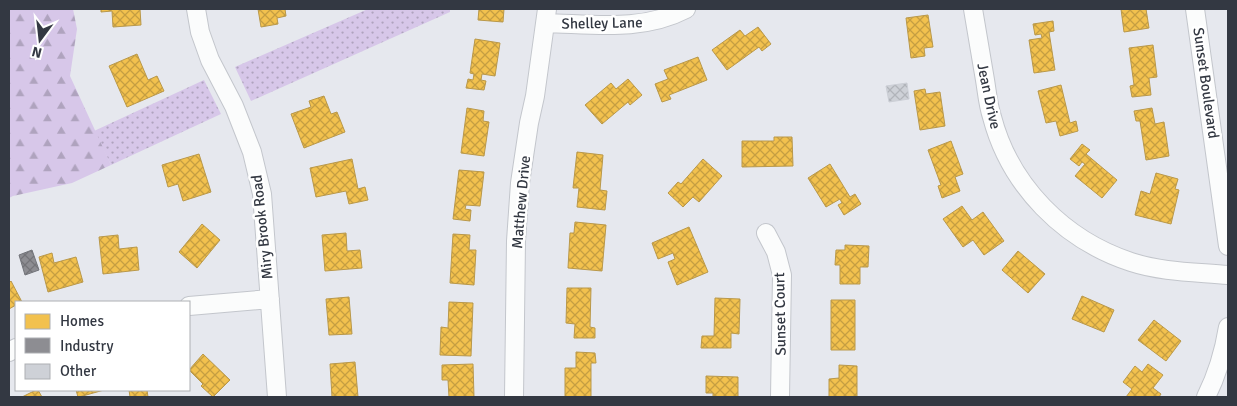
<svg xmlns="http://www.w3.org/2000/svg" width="1237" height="406" font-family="Signika,sans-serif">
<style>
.grass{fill:url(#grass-dots)}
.forest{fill:url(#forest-firs)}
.homes{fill:url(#homes-cross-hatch);stroke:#b9984a}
.industry{fill:url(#industry-cross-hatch);stroke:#72747a}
.building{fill:url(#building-cross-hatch);stroke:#cccfd6}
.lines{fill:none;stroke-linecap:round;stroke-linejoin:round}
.street-casing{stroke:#c3c6cc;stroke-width:20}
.street{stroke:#fbfcfc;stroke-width:18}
.labels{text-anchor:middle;stroke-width:5;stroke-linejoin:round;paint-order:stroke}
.street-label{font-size:15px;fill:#333842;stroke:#fff}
</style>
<defs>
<pattern id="grass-dots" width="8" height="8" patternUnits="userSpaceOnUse" patternTransform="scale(1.25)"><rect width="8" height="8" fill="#d7c7e9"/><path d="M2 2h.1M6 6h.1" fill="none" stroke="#afa3be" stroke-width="1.8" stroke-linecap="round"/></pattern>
<pattern id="forest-firs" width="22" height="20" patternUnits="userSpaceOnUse" patternTransform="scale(1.25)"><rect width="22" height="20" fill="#d7c7e9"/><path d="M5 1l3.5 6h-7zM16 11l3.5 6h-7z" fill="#afa3be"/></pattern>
<pattern id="homes-cross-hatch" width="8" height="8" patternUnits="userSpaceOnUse" patternTransform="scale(1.25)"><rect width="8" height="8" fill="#f2c14e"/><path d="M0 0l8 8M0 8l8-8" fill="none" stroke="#c59e42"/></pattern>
<pattern id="industry-cross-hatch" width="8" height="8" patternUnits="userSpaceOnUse" patternTransform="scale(1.25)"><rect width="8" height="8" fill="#8d8d92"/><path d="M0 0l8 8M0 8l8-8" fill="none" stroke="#747479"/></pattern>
<pattern id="building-cross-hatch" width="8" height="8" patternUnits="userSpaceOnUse" patternTransform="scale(1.25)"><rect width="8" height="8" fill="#ced1d7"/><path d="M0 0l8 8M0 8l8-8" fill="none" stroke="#b1b4ba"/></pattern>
</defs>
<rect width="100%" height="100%" fill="#e6e8ee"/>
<path class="grass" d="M368 9H450V12L251 101 235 67Z
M204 80 221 114 111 165 94 131Z"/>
<path class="forest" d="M9 9H73L77 29 70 76 111 165 72 183 13 196 9 198Z"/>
<path class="homes" d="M101 9H140L141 25 113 27 112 11 101 12Z
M258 9H285L286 16 277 18 278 24 261 27Z
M479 9H504L503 22 478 20Z
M1121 9H1146L1149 28 1124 32Z
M928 15 933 47 924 48 925 56 911 58 906 18Z
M1053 21 1054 31 1049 32 1055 70 1034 73 1029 40 1042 38 1041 34 1035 35 1033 24Z
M758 27 771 44 762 51 759 47 727 70 712 50 740 30 745 36Z
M475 39 500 43 495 76 482 74 481 80 486 81 484 90 466 88 468 79 473 80 474 74 470 73Z
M1153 45 1157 77 1149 78 1151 95 1132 97 1130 86 1134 85 1129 48Z
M137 54 148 80 157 76 164 91 127 107 109 66Z
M698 57 707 80 669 95 671 99 662 102 655 84 668 79 664 70Z
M628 79 642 95 630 105 628 102 602 124 585 105 611 83 616 89Z
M1061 85 1070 123 1076 121 1078 131 1060 136 1056 121 1046 123 1038 91Z
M925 89 926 94 940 92 945 126 920 130 914 91Z
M324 96 331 114 337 112 345 132 304 148 291 114 311 107 309 101Z
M467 108 484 111 483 121 489 122 484 156 461 153Z
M1152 108 1155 124 1164 122 1169 156 1146 160 1140 121H1136L1134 111Z
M774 137H792L793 166 742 167V141H774Z
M951 141 963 174 955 177 960 191 942 198 938 186 941 185 928 150Z
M1082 144 1090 150 1086 154 1117 180 1102 198 1075 176 1085 164 1082 162 1079 166 1070 159Z
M577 152 603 155 600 190 607 191 605 210 577 207 579 188H573Z
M199 154 211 192 183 201 178 184 168 187 162 165Z
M352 159 358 189 365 187 368 200 349 204 346 191 316 197 310 168Z
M703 159 722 176 699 202 693 197 683 207 668 193 678 182 681 184Z
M830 164 850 197 855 194 861 204 844 215 838 205 842 203 840 199 826 207 808 178Z
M459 170 484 172 480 206 466 205 465 209 471 210 470 221 453 219Z
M1156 173 1178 179 1175 189 1179 190 1171 224 1135 215 1141 191 1150 194Z
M962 206 972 220 983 212 1004 241 984 255 973 240 963 247 943 219Z
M575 222 606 225 602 271 568 268 570 233H574Z
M202 224 220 240 197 268 179 252Z
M689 227 708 272 677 285 668 262 675 259 673 253 658 259 652 243Z
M346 233 347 251 360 250 362 268 325 271 322 235Z
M453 234 470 235 469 250H476L474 285 450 283Z
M118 235 119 249 137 247 139 270 103 274 99 237Z
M845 245 869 246 868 267H860V284H840V265H835L836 250H845Z
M1018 251 1045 274 1028 293 1002 270Z
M52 253 54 263 76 257 83 282 48 292 39 257Z
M11 281 22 302H16V305L9 309V283Z
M567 288H591L590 327 595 328V338H574L575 324 566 323Z
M1082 296 1114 310 1104 332 1072 319Z
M349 297 352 334 329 335 326 299Z
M715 298 740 299 739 334 731 333V348H701L702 336H714Z
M831 300H855V350H831Z
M449 302 473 303 471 356 440 355 441 327 448 328Z
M1154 320 1181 341 1166 361 1138 340Z
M576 352 595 353 596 363H591V397H565V368H576Z
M203 354 230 380 213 397 201 386 203 384 189 370Z
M355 362 358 397H332L330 364Z
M473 364 474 397H449L448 380H442V365Z
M1148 364 1163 375 1153 388 1161 394 1159 397H1126L1132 389 1123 382 1135 366 1142 372Z
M839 365 857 366V397H829V379L839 378Z
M706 376 738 377V397H713V393H706Z
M36 390H38L42 397H22Z
M76 390H104L79 397H78Z
M129 390H147L148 397H130Z"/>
<path class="industry" d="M32 250 39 270 25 275 19 255Z"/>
<path class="building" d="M907 83 909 99 889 102 886 86Z"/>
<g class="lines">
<g class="street-casing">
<path id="street" d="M196 9 200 32 210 60 234 106 252 152 262 194 277 397
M973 9C977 32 981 56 985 80 987 92 988 105 992 117 1010 186 1064 240 1131 262 1161 272 1196 272 1228 275
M1195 9 1228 246
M545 23C593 24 642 32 686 9
M766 233 776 252 782 275 780 397
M189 306 270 299
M9 352 16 348
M514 397 516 241 520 183 529 123 535 96 547 9
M1206 397C1217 375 1224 352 1228 327"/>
</g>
<use href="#street" class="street"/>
</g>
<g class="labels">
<g class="street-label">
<text transform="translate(602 23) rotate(-1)" y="5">Shelley Lane</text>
<text transform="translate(1206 83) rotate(82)" y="5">Sunset Boulevard</text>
<text transform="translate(989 96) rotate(78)" y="5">Jean Drive</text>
<text transform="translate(521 202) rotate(-85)" y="5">Matthew Drive</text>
<text transform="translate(262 227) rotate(-96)" y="5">Miry Brook Road</text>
<text transform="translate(780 314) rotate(-91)" y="5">Sunset Court</text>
</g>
</g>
<rect width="1237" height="406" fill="none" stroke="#333842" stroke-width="20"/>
<rect x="15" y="301" width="175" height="90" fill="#ffffff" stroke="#adafb3"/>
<rect x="25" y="314" width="25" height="15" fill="#f2c14e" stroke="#adafb3"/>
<text x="60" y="326" font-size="15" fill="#333842">Homes</text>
<rect x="25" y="338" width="25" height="15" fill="#8d8d92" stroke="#adafb3"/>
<text x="60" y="351" font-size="15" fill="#333842">Industry</text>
<rect x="25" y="364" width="25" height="15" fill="#ced1d7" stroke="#adafb3"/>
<text x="60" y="376" font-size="15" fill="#333842">Other</text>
<g transform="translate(40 40) rotate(195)" stroke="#ffffff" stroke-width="4" paint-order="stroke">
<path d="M0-4L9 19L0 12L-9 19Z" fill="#333842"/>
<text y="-8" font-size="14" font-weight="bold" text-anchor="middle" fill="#333842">N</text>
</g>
</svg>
